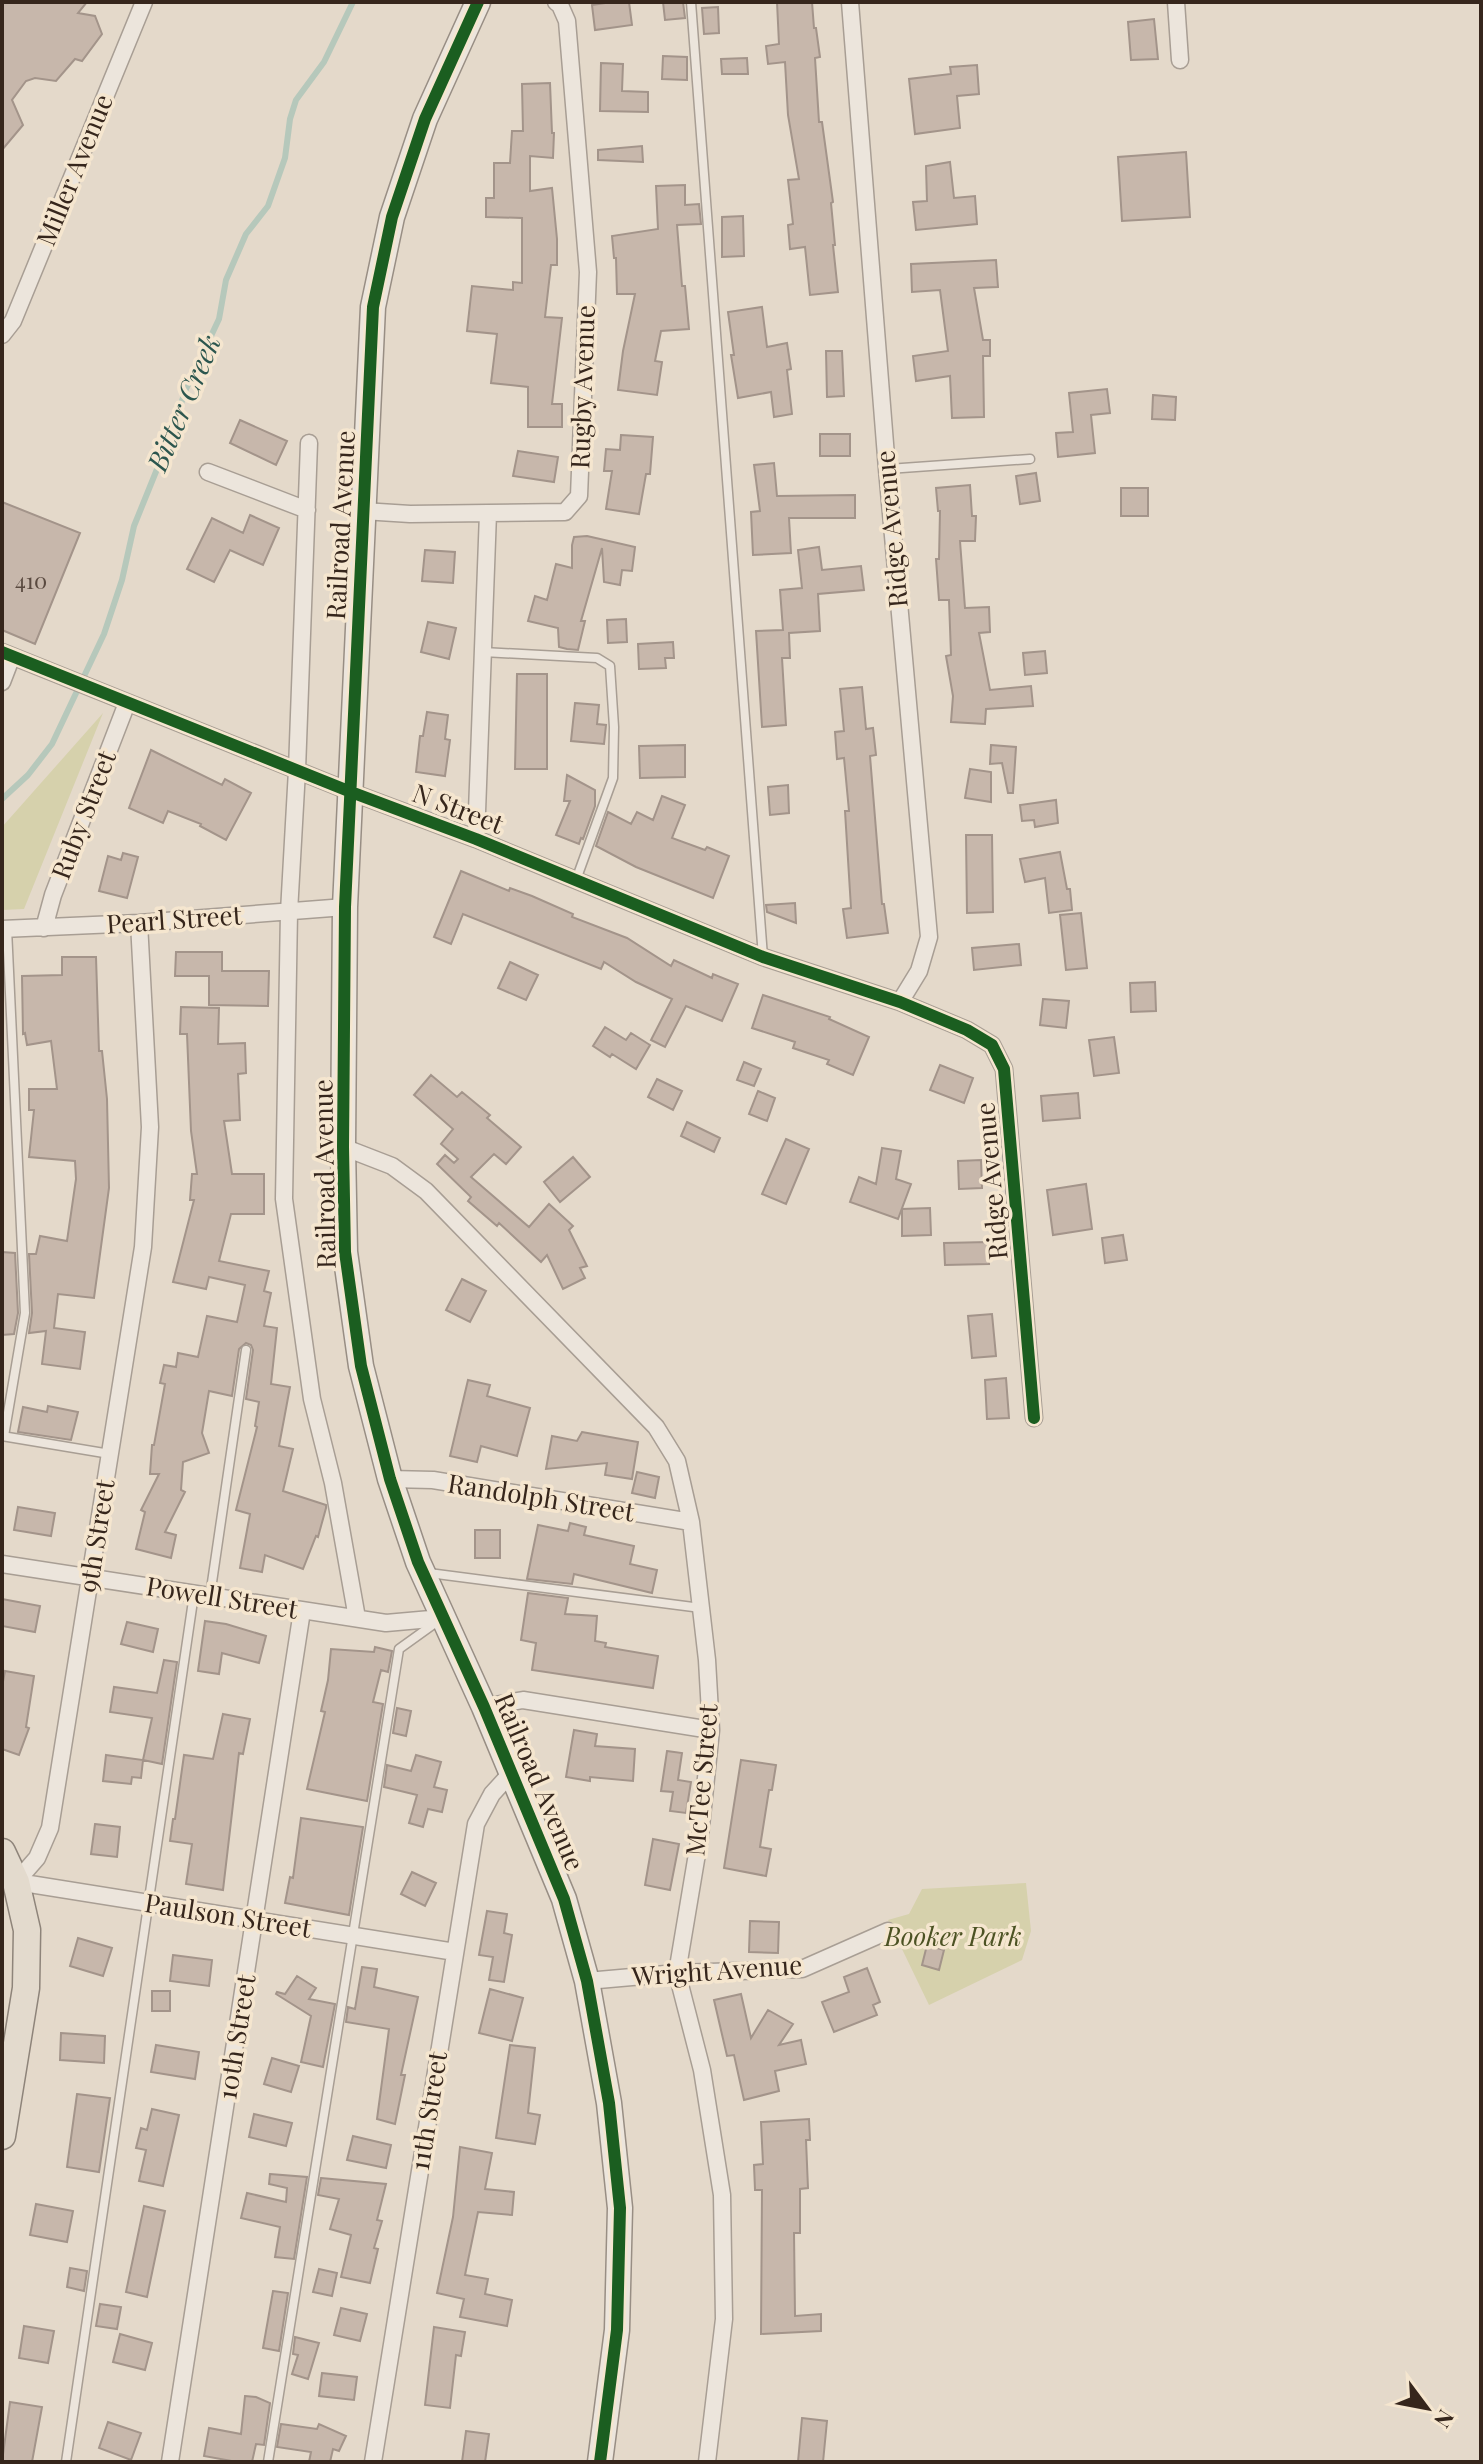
<svg xmlns="http://www.w3.org/2000/svg" width="1483" height="2464" font-family="'Playfair Display',serif">
<style>
.green{fill:#d6d1ac}
.lines{fill:none;stroke-linecap:round;stroke-linejoin:round}
.stream{stroke:#b6c8bb;stroke-width:6}
.building{fill:#c7b7ab;stroke:#a3948a;stroke-width:2}
.lane-casing{stroke:#a89e94;stroke-width:11}
.street-casing{stroke:#a89e94;stroke-width:19}
.secondary-casing{stroke:#988e84;stroke-width:27}
.primary-casing{stroke:#8e847a;stroke-width:29}
.lane{stroke:#ece5dc;stroke-width:8}
.street{stroke:#ece5dc;stroke-width:16}
.secondary{stroke:#ece5dc;stroke-width:24}
.primary{stroke:#e3dacd;stroke-width:26}
.cycleway-casing{stroke:#f5e6cf;stroke-width:17}
.cycleway{stroke:#1b5e20;stroke-width:12}
.labels{text-anchor:middle;stroke-width:7;stroke-linejoin:round;paint-order:stroke}
.number-label{font-size:22px;fill:#5a4a40}
.street-label{font-size:26px;fill:#36261c;stroke:#f5e6cf}
.park-label{font-size:26px;font-style:italic;fill:#4c5223;stroke:#f5e6cf}
.water-label{font-size:28px;font-style:italic;fill:#2c564e;stroke:#f5e6cf}
</style>
<rect width="100%" height="100%" fill="#e4d9ca"/>
<path class="green" d="M103 713 24 909 2 910V827Z
M1026 1883 1031 1931 1022 1960 929 2005 888 1920 909 1914 922 1889Z"/>
<g class="lines">
<path class="stream" d="M2 799 28 775 52 744 104 634 122 580 134 526 168 442 186 389 219 319 226 280 246 234 268 206 285 158 290 119 296 100 324 62 353 2"/>
</g>
<path class="building" d="M2 2H87L78 13 95 16 102 34 82 61 75 59 56 81 35 78 26 81 12 100 23 125 2 150Z
M612 2H629L632 25 595 30 592 5Z
M663 2H683L685 18 665 20Z
M777 2H812L814 28H816L820 57 815 58 819 122H822L833 202 831 203 835 245H833L838 292 810 295 805 247 790 249 788 225 793 224 788 180 799 179 788 115 785 62 768 64 766 46 779 44Z
M718 7 719 33 704 34 702 8Z
M1154 19 1158 59 1131 60 1128 22Z
M663 56 687 57V80L662 79Z
M747 58 748 74H722L721 59Z
M601 63 623 64 622 91 648 92V112L600 111Z
M977 65 979 94 957 96 960 128 915 134 909 79 951 74 950 67Z
M550 83 552 133H554L553 158 530 156V191L552 188 557 239V265H551L545 317 562 318 552 404H562V427H528V387L491 383 497 334 467 331 472 286 513 290V282L522 283V218L486 217V198H494V163H510L512 131H523L522 84Z
M642 146 643 162 598 160V150Z
M1186 152 1190 217 1122 221 1118 157Z
M950 162 954 198 975 196 977 224 916 230 913 202 927 201 926 166Z
M685 185V205L699 204 701 224 677 225 682 286H685L689 329 661 331 655 361 662 362 657 395 618 390 623 351 635 294H617L616 258H614L612 236 658 229 656 186Z
M743 216 744 256 722 257V217Z
M996 260 998 287 974 288 983 340H990V356H983L984 417 952 418 950 376 916 381 913 356 948 351 940 290 912 292 911 264Z
M762 307 767 347 787 343 791 369 787 370 792 414 774 417 771 392 738 398 731 355H734L728 312Z
M826 351H842L844 396 827 397Z
M1107 389 1110 413 1091 415 1095 453 1058 457 1056 433 1073 432 1069 393Z
M1153 395 1176 397 1175 420 1152 419Z
M240 420 287 441 276 465 230 443Z
M820 434H850V456H820Z
M621 435 653 437 650 474H646L639 514 606 509 612 471H604L606 449 620 450Z
M518 451 558 457 554 482 513 476Z
M774 463 777 496 855 495V518H789L791 553 753 555 751 512 760 511 754 465Z
M1036 473 1040 501 1020 504 1016 476Z
M970 485 972 516H976L975 541H960L965 608 989 607 990 632 979 633 990 690 1031 686 1033 706 986 709 985 724 951 722 953 696 946 656 951 655 949 600H939L936 559H939L940 511H938L936 488Z
M1121 488H1148V516H1121Z
M2 502 80 533 35 644 2 630Z
M250 515 279 528 263 565 230 550 214 582 187 569 212 518 243 533Z
M587 536 635 547 632 571 622 570 620 585 604 582 602 548 581 621H585L578 650 567 649 559 647 558 628 528 621 535 596 547 600 556 564 572 568V545L574 537Z
M819 547 822 570 861 566 864 590 818 594 820 631 789 633 790 658H782L786 725 762 727 756 631 783 630 780 590 802 588 798 550Z
M425 550 455 552 453 583 422 581Z
M626 619 627 642 608 643 607 620Z
M428 622 456 628 449 659 421 652Z
M673 642 674 658H665L666 668 639 669 638 644Z
M1045 651 1047 673 1025 675 1023 653Z
M517 674H547V769H515Z
M862 687 866 729 873 728 876 755 870 756 882 904H884L888 933 847 938 843 909 851 908 845 811H849L844 758 837 759 835 732 844 731 840 689Z
M575 703 599 705 597 724 606 725 604 744 571 741Z
M427 712 448 715 445 739 450 740 445 776 416 772 420 736H423Z
M685 745V777L640 778 639 746Z
M991 745 1016 747 1013 793H1008L1002 763 990 764Z
M151 750 222 785 225 779 251 793 226 840 200 826 201 824 168 811 163 823 129 808Z
M970 769 991 772V802L965 798Z
M567 775 595 790V806L583 839 581 838 579 844 556 835 570 801H564Z
M788 785 789 813 770 815 768 787Z
M662 796 685 805 672 838 705 850 707 847 729 856 713 898 636 867 596 846 608 812 631 824 637 812 653 820Z
M1056 800 1058 823 1035 827 1034 820 1022 821 1020 805Z
M966 835H992L993 912 967 913Z
M1060 852 1067 889H1070L1072 910 1049 913 1045 878 1025 882 1020 859Z
M123 853 138 857 127 898 99 891 108 856 121 860Z
M461 871 509 891 510 888 532 896 573 914 572 917 627 938 671 966 674 960 712 978 713 974 738 984 722 1021 686 1006 665 1047 651 1040 672 999 636 982 604 962 601 969 463 914 451 944 434 937Z
M795 903 796 923 767 912 766 905Z
M1081 913 1087 968 1066 970 1060 915Z
M1019 944 1021 965 974 970 972 948Z
M176 952H222V971H269L268 1006 209 1005V976H175Z
M62 957H96L99 1051H102L107 1099 109 1188 94 1298 58 1294 54 1328 85 1332 80 1369 42 1364 46 1331 29 1333 32 1313 29 1254H36L40 1236 67 1241 76 1179 75 1161 29 1157 34 1110H29V1089H57L51 1041 27 1045 25 1033 23 1034 22 976 62 975Z
M510 962 538 975 526 1000 498 988Z
M1155 982 1156 1011 1131 1012 1130 983Z
M763 995 830 1017 829 1019 869 1037 853 1075 827 1064 829 1060 793 1048 795 1042 752 1028Z
M1043 999 1069 1001 1066 1028 1040 1025Z
M181 1007 219 1008 218 1044 245 1043 246 1073 238 1074 240 1120 224 1121 232 1174H264V1214H231L219 1261 269 1271 264 1291 271 1293 264 1326 277 1328 271 1384 290 1387 279 1446 293 1449 283 1491 326 1505V1508L318 1537 316 1536 303 1569 265 1555 262 1572 240 1568 250 1514 236 1510 257 1427 255 1426 259 1402 246 1399 253 1350 251 1345 246 1343 239 1349 232 1396 209 1391 202 1433 209 1453 183 1462 181 1490 185 1492 165 1532 176 1535 171 1558 136 1549 145 1512 141 1510 159 1474H150L152 1445H154L165 1384 160 1383 164 1365 176 1367 178 1353 198 1357 207 1316 237 1322 245 1285 209 1277 206 1289 173 1282 194 1200H190L192 1174H197L191 1131 187 1034H180Z
M605 1027 626 1040 631 1033 650 1045 636 1069 612 1054 610 1057 593 1046Z
M1114 1037 1119 1073 1094 1076 1089 1040Z
M744 1062 761 1069 754 1086 737 1080Z
M940 1065 973 1078 964 1103 930 1090Z
M431 1075 457 1097 462 1092 490 1115 487 1118 521 1147 506 1164 494 1154 471 1177 529 1227 549 1204 573 1226 569 1230 587 1266 580 1268 585 1278 563 1289 547 1255 541 1262 499 1223 497 1226 468 1201 471 1197 437 1164 445 1155 454 1163 458 1159 441 1144 453 1129 414 1095Z
M657 1079 682 1091 673 1110 648 1097Z
M758 1091 775 1098 767 1121 749 1114Z
M1078 1093 1080 1118 1043 1121 1041 1096Z
M687 1122 720 1138 714 1152 681 1136Z
M786 1139 809 1149 786 1204 762 1194Z
M882 1148 901 1151 896 1179 911 1184 898 1219 850 1202 859 1177 876 1184Z
M573 1157 590 1177 560 1202 544 1182Z
M981 1160 982 1188 959 1189 958 1161Z
M1086 1184 1092 1229 1053 1235 1047 1190Z
M930 1208 931 1235 902 1236V1209Z
M1123 1235 1127 1260 1105 1263 1102 1238Z
M988 1242 989 1264 945 1265 944 1243Z
M2 1252 15 1253 18 1313 14 1334 2 1335Z
M462 1279 486 1291 470 1322 446 1310Z
M992 1314 996 1356 972 1358 968 1316Z
M1006 1378 1009 1418 987 1419 985 1380Z
M468 1380 490 1385 487 1396 530 1408 517 1456 481 1446 477 1462 450 1456Z
M48 1406 78 1412 71 1440 18 1432 23 1407 47 1412Z
M582 1432 638 1442 632 1479 605 1475 607 1463 546 1469 552 1436 577 1441Z
M637 1472 659 1477 655 1498 632 1493Z
M18 1507 55 1513 51 1536 14 1530Z
M570 1523 586 1527 584 1535 634 1546 630 1564 657 1570 652 1593 574 1574 572 1584 527 1579 538 1525 568 1531Z
M475 1530H500V1558H475Z
M528 1593 568 1598 565 1614 597 1616 595 1641 606 1643 605 1647 658 1656 653 1688 532 1670 536 1643 521 1640Z
M2 1599 40 1606 35 1632 2 1626Z
M205 1621 226 1624 266 1636 259 1663 222 1653 219 1674 198 1671Z
M127 1622 158 1629 153 1652 121 1644Z
M375 1647 392 1651 388 1672 381 1670 373 1702 383 1704 367 1801 307 1789 325 1712 321 1711 328 1680 331 1649 374 1652Z
M164 1660 177 1662 162 1764 143 1760 152 1718 110 1712 114 1687 157 1693Z
M5 1671 34 1676 26 1727 29 1728 19 1755 2 1749V1687Z
M397 1708 411 1711 406 1736 393 1733Z
M223 1714 250 1719 243 1754 239 1753 223 1890 186 1884 192 1844 170 1841 173 1819H175L184 1755 213 1759Z
M574 1730 597 1734 595 1746 635 1749 633 1781 590 1777V1781L566 1777Z
M667 1751 682 1753 678 1780 691 1782 686 1813 670 1811 673 1792 661 1791Z
M106 1755 143 1760 141 1778 132 1777 131 1784 103 1781Z
M416 1755 441 1762 434 1787 447 1790 442 1812 428 1809 423 1827 409 1823 417 1795 384 1787 387 1765 411 1771Z
M741 1760 776 1765 772 1790H769L760 1847 771 1849 766 1876 724 1868Z
M301 1818 363 1827 349 1915 285 1903 290 1877 293 1878Z
M95 1824 120 1827 117 1857 91 1854Z
M653 1839 679 1844 670 1890 645 1885Z
M412 1872 436 1883 425 1906 401 1894Z
M487 1911 507 1914 504 1933 512 1935 504 1982 489 1980 493 1957 479 1955Z
M750 1921 779 1922 778 1953 749 1952Z
M78 1938 112 1948 103 1976 70 1966Z
M927 1945 944 1950 939 1970 922 1965Z
M173 1955 212 1960 209 1986 170 1981Z
M362 1967 377 1969 374 1987 418 1997 401 2075H405L395 2124 377 2119 389 2029 346 2022 348 2007 355 2009Z
M867 1968 880 2002 873 2005 877 2015 834 2032 822 2002 849 1992 844 1977Z
M297 1976 316 1988 309 1999 335 2004 323 2067 301 2062 311 2016 276 1994 277 1992 285 1994Z
M490 1989 523 1998 512 2041 479 2033Z
M152 1991H170V2011H152Z
M741 1994 751 2038 768 2010 793 2024 779 2045 801 2040 806 2064 775 2071 779 2091 744 2100 734 2055 727 2056 714 2000Z
M61 2033 105 2036 104 2063 60 2060Z
M156 2045 199 2052 195 2079 151 2072Z
M510 2045 535 2048 528 2113 540 2115 535 2144 496 2138Z
M272 2058 299 2066 291 2092 264 2084Z
M77 2094 110 2098 99 2172 67 2167Z
M152 2109 179 2115 163 2186 139 2181 146 2150 136 2148 141 2128 147 2130Z
M254 2114 292 2123 286 2146 249 2137Z
M809 2119 810 2140H806L808 2188 800 2189V2233H794L795 2316 821 2314V2331L761 2334 762 2190H755L754 2165 763 2164 761 2122Z
M353 2136 391 2145 386 2168 347 2160Z
M460 2147 492 2153 485 2189 514 2192 512 2215 478 2212 465 2275 488 2279 485 2294 512 2300 507 2326 460 2317 464 2299 437 2293 453 2217Z
M270 2174 307 2177 294 2259 275 2257 280 2227 241 2218 247 2193 286 2202 287 2188 269 2184Z
M321 2178 386 2184 377 2220 382 2221 374 2248 378 2249 370 2283 341 2277 351 2235 330 2229 339 2199 318 2195Z
M36 2204 73 2211 67 2242 30 2235Z
M144 2206 165 2211 147 2297 126 2292Z
M70 2268 87 2271 84 2291 67 2287Z
M319 2269 337 2273 332 2296 313 2292Z
M273 2291 288 2293 279 2351 263 2348Z
M100 2304 121 2307 117 2329 96 2326Z
M341 2308 367 2314 360 2341 334 2335Z
M24 2326 54 2331 48 2363 19 2358Z
M434 2327 465 2332 461 2356 456 2355 450 2408 425 2405Z
M120 2334 152 2343 145 2370 113 2362Z
M295 2337 319 2343 308 2379 292 2374 298 2355 293 2354Z
M322 2373 357 2377 354 2400 319 2396Z
M245 2396 256 2397 270 2403 264 2445 256 2444 252 2462H237L204 2456 209 2428 241 2434Z
M10 2402 42 2407 32 2462H2Z
M802 2418 827 2421 823 2462H798Z
M108 2422 141 2433 131 2460 99 2448Z
M281 2424 317 2429 319 2424 346 2436 339 2451 333 2449 330 2462H309L311 2452 277 2447Z
M466 2431 489 2434 485 2462H462Z"/>
<g class="lines">
<g class="lane-casing">
<path id="lane" d="M691 2 763 957
M888 469 1030 459
M483 652 597 658 610 666 614 727 613 778 576 880
M2 1436 110 1454
M4 1436 25 1313 7 929
M429 1573 701 1608
M210 1596 246 1350
M66 2462 194 1594
M268 2462 399 1649 438 1621"/>
</g>
<g class="street-casing">
<path id="street" d="M850 2 887 469 929 937 919 971 900 1002
M1176 2 1180 60
M2 335 13 321 144 2
M309 443 297 770 289 912 284 1199 312 1399 333 1483 357 1618
M208 472 307 510
M363 511 410 514 488 513
M2 652 351 792 476 839 763 957 900 1002 967 1030 992 1045 1004 1069 1034 1418
M2 682 12 656
M476 839 488 513 565 512 579 496 588 272 567 21 560 5 556 2
M44 928 53 895 127 703
M2 929 139 923 345 907
M343 1147 392 1166 426 1191 656 1427 677 1461 691 1522 707 1660 711 1730 700 1836 677 1973 702 2070 722 2195 724 2319 707 2462
M390 1479 433 1480 691 1522
M2 1564 386 1623 442 1618
M484 1707 523 1700 711 1730
M11 1881 455 1952
M16 1882 37 1858 50 1828 143 1247 150 1127 139 923
M587 1981 677 1973 802 1969 888 1931
M170 2462 302 1611
M373 2462 476 1824 492 1794 512 1772"/>
</g>
<g class="secondary-casing">
<path id="secondary" d="M478 2 425 119 392 217 373 307 345 907 343 1147 345 1252 361 1366 390 1479 418 1562 484 1707 564 1899 587 1981 609 2103 620 2208 617 2330 600 2462"/>
</g>
<g class="primary-casing">
<path id="primary" d="M2 1852 16 1882 27 1930 26 1988 2 2136"/>
</g>
<use href="#lane" class="lane"/>
<use href="#street" class="street"/>
<use href="#secondary" class="secondary"/>
<use href="#primary" class="primary"/>
<g class="cycleway-casing">
<path id="cycleway" d="M478 2 425 119 392 217 373 307 345 907 343 1147 345 1252 361 1366 390 1479 418 1562 484 1707 564 1899 587 1981 609 2103 620 2208 617 2330 600 2462
M2 652 351 792 476 839 763 957 900 1002 967 1030 992 1045 1004 1069 1034 1418"/>
</g>
<use href="#cycleway" class="cycleway"/>
</g>
<g class="labels">
<g class="number-label">
<text x="31" y="589">410</text>
</g>
<g class="street-label">
<text transform="translate(75 170) rotate(-68)" y="9">Miller Avenue</text>
<text transform="translate(583 387) rotate(-88)" y="9">Rugby Avenue</text>
<text transform="translate(341 525) rotate(-87)" y="9">Railroad Avenue</text>
<text transform="translate(892 529) rotate(-95)" y="9">Ridge Avenue</text>
<text transform="translate(458 809) rotate(21)" y="9">N Street</text>
<text transform="translate(84 815) rotate(-69)" y="9">Ruby Street</text>
<text transform="translate(174 920) rotate(-4)" y="9">Pearl Street</text>
<text transform="translate(325 1174) rotate(-91)" y="9">Railroad Avenue</text>
<text transform="translate(992 1181) rotate(-95)" y="9">Ridge Avenue</text>
<text transform="translate(541 1498) rotate(9)" y="9">Randolph Street</text>
<text transform="translate(97 1536) rotate(-81)" y="9">9th Street</text>
<text transform="translate(222 1598) rotate(9)" y="9">Powell Street</text>
<text transform="translate(702 1780) rotate(-85)" y="9">McTee Street</text>
<text transform="translate(539 1782) rotate(67)" y="9">Railroad Avenue</text>
<text transform="translate(228 1916) rotate(9)" y="9">Paulson Street</text>
<text transform="translate(717 1971) rotate(-4)" y="9">Wright Avenue</text>
<text transform="translate(237 2037) rotate(-81)" y="9">10th Street</text>
<text transform="translate(429 2111) rotate(-81)" y="9">11th Street</text>
</g>
<g class="park-label">
<text x="953" y="1946">Booker Park</text>
</g>
<g class="water-label">
<text transform="translate(184 403) rotate(-67)" y="10">Bitter Creek</text>
</g>
</g>
<rect width="1483" height="2464" fill="none" stroke="#36261c" stroke-width="8"/>
<g transform="translate(1427 2408) rotate(122)" stroke="#f5e6cf" stroke-width="6" paint-order="stroke">
<path d="M0-6L14 30L0 20L-14 30Z" fill="#36261c"/>
<text y="-12" font-size="22" font-weight="bold" text-anchor="middle" fill="#36261c">N</text>
</g>
</svg>
